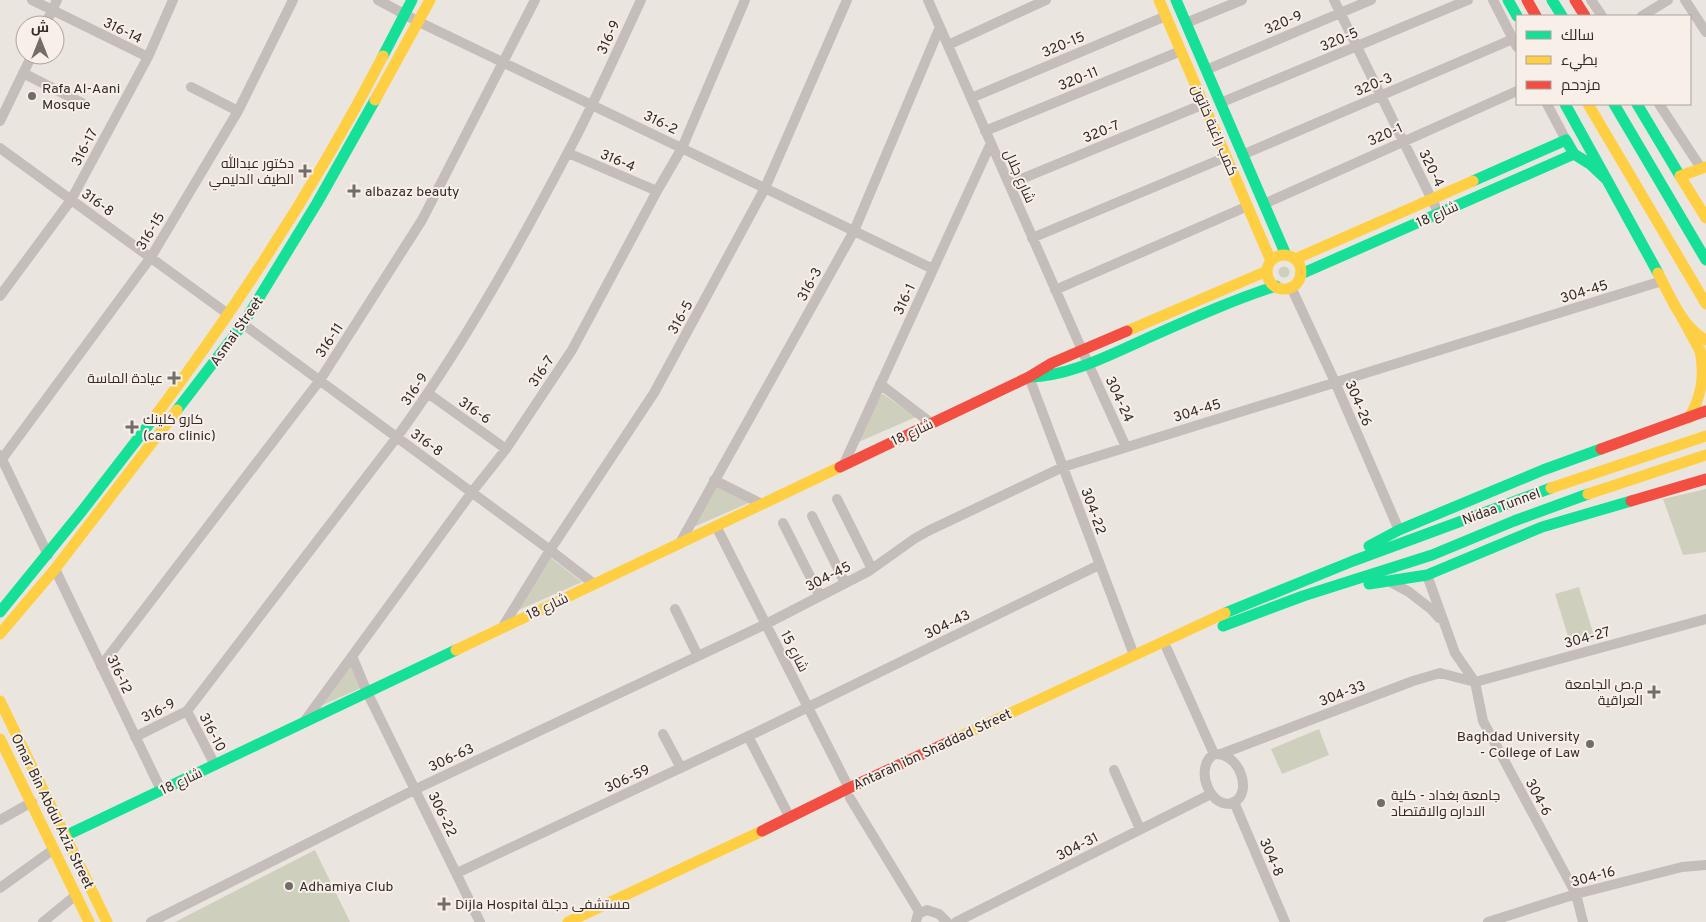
<svg xmlns="http://www.w3.org/2000/svg" width="1706" height="922" font-family="Overpass,Cairo,sans-serif">
<style>
.green{fill:#cecfbc}
.lines{fill:none;stroke-linecap:round;stroke-linejoin:round}
.street{stroke:#c4bdb9;stroke-width:10}
.fast{stroke:#16e098;stroke-width:11}
.slow{stroke:#ffcf43;stroke-width:11}
.jam{stroke:#f24e42;stroke-width:11}
.poi-dot{fill:#746c68;stroke:#f7efe8;stroke-width:2}
.labels{text-anchor:middle;stroke-width:4;stroke-linejoin:round;paint-order:stroke}
.street-label{font-size:14px;fill:#342b28;stroke:#f7efe8}
.poi-label{font-size:14px;fill:#342b28;stroke:#f7efe8;text-anchor:start}
</style>
<rect width="100%" height="100%" fill="#ebe5e0"/>
<path class="green" d="M1278.5 272a5.5 5.5 0 1 1 11 0a5.5 5.5 0 1 1-11 0Z
M883 394 916 417 854 444 876 396Z
M717 486 751 502 689 529Z
M1706 489V552L1683 555 1663 499Z
M551 558 582 582 512 613Z
M1579 587 1595 639 1571 646 1555 594Z
M351 664 361 688 314 709Z
M1319 729 1329 755 1282 774 1271 749Z
M315 850 350 922H175Z"/>
<g class="lines">
<path class="street" d="M32 0 148 57
M378 0 419 22 933 269
M928 0 1082 350 1126 447
M1334 0 1439 214
M1493 0 1517 47
M1591 0 1602 16
M1685 0 1706 32
M1642 16 1668 0
M1186 23 1242 0
M45 25 57 0
M948 45 1046 0
M1206 70 1371 0
M23 73 82 103
M191 87 238 111
M971 98 1166 16
M1220 103 1468 0
M1547 104 1566 140
M1659 104 1701 168
M0 121 32 55
M985 131 1181 51
M0 148 228 314
M568 153 657 191
M1242 155 1513 39
M1009 184 1204 104
M1264 204 1517 91
M1032 238 1226 157
M1291 287 1335 382 1399 530
M1055 290 1248 206
M0 296 71 200 148 57 173 0
M243 324 550 550 594 584
M1029 377 1134 655
M880 384 931 423
M429 394 506 449
M0 455 48 555
M2 459 151 257 238 111 293 0
M843 466 991 143
M714 480 762 504
M837 499 872 569
M812 516 845 583
M783 523 820 596
M716 526 849 788
M680 543 854 231 940 27
M55 569 161 790
M1427 575 1455 653 1475 682 1483 721 1576 894 1583 922
M1389 581 1409 592 1431 609 1439 618
M675 609 698 656
M502 628 550 550 654 393 765 188 847 0
M1167 649 1214 754
M352 656 367 692 480 922
M101 666 320 380 422 220 535 0
M1475 682 1706 619
M187 711 215 765
M304 722 472 492 506 449 572 350 657 191 682 148 745 0
M663 734 681 768
M748 736 790 818
M135 737 187 711 397 437C461 349 516 251 567 154 594 104 617 51 641 0
M1214 754C1240 752 1253 793 1234 802 1213 813 1192 769 1214 754Z
M1221 754 1413 681 1440 673 1475 682
M1114 770 1140 829
M850 798 920 913
M1234 802 1285 922
M0 820 32 802
M457 873 755 733 1099 565
M0 888 54 849
M43 922 76 895
M151 922 416 789 766 624 869 571 914 539 928 531 1063 467 1662 281
M916 922 918 914 927 910 939 914 947 922
M956 922 1211 794
M1488 922 1576 894 1682 867 1706 865"/>
<path class="fast" d="M1176 0 1286 255
M1508 0 1517 16
M1552 0 1562 16
M383 56 412 0
M1565 104 1607 180
M1614 104 1706 260
M1637 104 1680 176
M1473 181 1566 140 1574 154 1590 164 1607 180 1658 273
M1301 274 1574 154
M1029 377C1069 376 1105 357 1141 341 1186 321 1230 301 1276 286
M177 410 243 324 317 203 375 100
M1369 546 1399 530 1543 470 1601 449
M1369 584 1427 575 1542 527 1631 501
M0 612 82 511 153 419
M1225 613 1353 561 1551 488
M1223 626 1303 596 1432 555 1514 521 1588 494
M65 836 456 650"/>
<path class="slow" d="M1159 0 1271 261
M375 100 430 0
M1588 104 1706 304
M1706 167 1680 176 1706 218
M1267 272a17 17 0 1 1 34 0a17 17 0 1 1-34 0Z
M1295 259 1473 181
M1658 273C1670 296 1682 327 1706 340
M1680 314 1704 358
M1127 331 1267 271
M1689 418C1702 396 1705 375 1700 350
M153 419C239 304 317 184 383 56
M1551 488 1706 436
M1588 494 1706 455
M0 634 55 569 177 410
M456 650 840 467
M0 701 107 922
M0 739 89 922
M955 739 1225 613
M568 922 762 831"/>
<path class="jam" d="M1527 0 1536 16
M1575 0 1585 16
M1601 449 1706 411
M840 467 1029 377 1052 363 1127 331
M1631 501 1706 479
M762 831 849 788 955 739"/>
</g>
<g class="poi-dot">
<circle cx="32" cy="96" r="5"/>
<path d="M302.5 163.5h5v5h5v5h-5v5h-5v-5h-5v-5h5z"/>
<path d="M351.5 183.5h5v5h5v5h-5v5h-5v-5h-5v-5h5z"/>
<path d="M171.5 370.5h5v5h5v5h-5v5h-5v-5h-5v-5h5z"/>
<path d="M129.5 419.5h5v5h5v5h-5v5h-5v-5h-5v-5h5z"/>
<path d="M1651.5 684.5h5v5h5v5h-5v5h-5v-5h-5v-5h5z"/>
<circle cx="1590" cy="744" r="5"/>
<circle cx="1381" cy="803" r="5"/>
<circle cx="289" cy="886" r="5"/>
<path d="M441.5 896.5h5v5h5v5h-5v5h-5v-5h-5v-5h5z"/>
</g>
<g class="labels">
<g class="street-label">
<text transform="translate(1283 22) rotate(-23)" y="5">320-9</text>
<text transform="translate(123 30) rotate(26)" y="5">316-14</text>
<text transform="translate(608 37) rotate(-65)" y="5">316-9</text>
<text transform="translate(1339 39) rotate(-23)" y="5">320-5</text>
<text transform="translate(1063 44) rotate(-23)" y="5">320-15</text>
<text transform="translate(1078 78) rotate(-22)" y="5">320-11</text>
<text transform="translate(1373 84) rotate(-23)" y="5">320-3</text>
<text transform="translate(661 122) rotate(26)" y="5">316-2</text>
<text transform="translate(1215 130) rotate(67)" y="5">كمب راغبة خاتون</text>
<text transform="translate(1101 131) rotate(-22)" y="5">320-7</text>
<text transform="translate(1385 134) rotate(-24)" y="5">320-1</text>
<text transform="translate(84 147) rotate(-62)" y="5">316-17</text>
<text transform="translate(618 160) rotate(23)" y="5">316-4</text>
<text transform="translate(1432 168) rotate(64)" y="5">320-4</text>
<text transform="translate(1020 176) rotate(66)" y="5">شارع جلال</text>
<text transform="translate(98 202) rotate(36)" y="5">316-8</text>
<text transform="translate(1437 214) rotate(-24)" y="5">شارع 18</text>
<text transform="translate(150 231) rotate(-59)" y="5">316-15</text>
<text transform="translate(809 284) rotate(-61)" y="5">316-3</text>
<text transform="translate(1584 291) rotate(-17)" y="5">304-45</text>
<text transform="translate(904 299) rotate(-65)" y="5">316-1</text>
<text transform="translate(680 317) rotate(-61)" y="5">316-5</text>
<text transform="translate(236 331) rotate(-55)" y="5">Asmai Street</text>
<text transform="translate(329 340) rotate(-57)" y="5">316-11</text>
<text transform="translate(541 371) rotate(-56)" y="5">316-7</text>
<text transform="translate(414 389) rotate(-56)" y="5">316-9</text>
<text transform="translate(1120 399) rotate(65)" y="5">304-24</text>
<text transform="translate(1359 403) rotate(67)" y="5">304-26</text>
<text transform="translate(475 410) rotate(35)" y="5">316-6</text>
<text transform="translate(1197 410) rotate(-17)" y="5">304-45</text>
<text transform="translate(912 432) rotate(-25)" y="5">شارع 18</text>
<text transform="translate(427 442) rotate(36)" y="5">316-8</text>
<text transform="translate(1501 506) rotate(-20)" y="5">Nidaa Tunnel</text>
<text transform="translate(1094 511) rotate(70)" y="5">304-22</text>
<text transform="translate(828 576) rotate(-27)" y="5">304-45</text>
<text transform="translate(547 606) rotate(-25)" y="5">شارع 18</text>
<text transform="translate(947 624) rotate(-26)" y="5">304-43</text>
<text transform="translate(1587 637) rotate(-15)" y="5">304-27</text>
<text transform="translate(795 651) rotate(63)" y="5">شارع 15</text>
<text transform="translate(120 674) rotate(65)" y="5">316-12</text>
<text transform="translate(1342 693) rotate(-21)" y="5">304-33</text>
<text transform="translate(158 710) rotate(-27)" y="5">316-9</text>
<text transform="translate(213 732) rotate(63)" y="5">316-10</text>
<text transform="translate(932 749) rotate(-25)" y="5">Antarah ibn Shaddad Street</text>
<text transform="translate(451 757) rotate(-25)" y="5">306-63</text>
<text transform="translate(627 778) rotate(-25)" y="5">306-59</text>
<text transform="translate(181 781) rotate(-25)" y="5">شارع 18</text>
<text transform="translate(1539 797) rotate(62)" y="5">304-6</text>
<text transform="translate(53 811) rotate(64)" y="5">Omar Bin Abdul Aziz Street</text>
<text transform="translate(443 814) rotate(64)" y="5">306-22</text>
<text transform="translate(1077 846) rotate(-27)" y="5">304-31</text>
<text transform="translate(1272 857) rotate(67)" y="5">304-8</text>
<text transform="translate(1593 876) rotate(-15)" y="5">304-16</text>
</g>
<g class="poi-label">
<text x="42" y="93">Rafa Al-Aani<tspan x="42" dy="16">Mosque</tspan></text>
<text x="294" y="168" text-anchor="end">دكتور عبدالله<tspan x="294" dy="16">الطيف الدليمي</tspan></text>
<text x="365" y="196">albazaz beauty</text>
<text x="163" y="383" text-anchor="end">عيادة الماسة</text>
<text x="143" y="424">كارو كلينك<tspan x="143" dy="16">(caro clinic)</tspan></text>
<text x="1643" y="689" text-anchor="end">م.ص الجامعة<tspan x="1643" dy="16">العراقية</tspan></text>
<text x="1580" y="741" text-anchor="end">Baghdad University<tspan x="1580" dy="16">- College of Law</tspan></text>
<text x="1391" y="800">جامعة بغداد - كلية<tspan x="1391" dy="16">الاداره والاقتصاد</tspan></text>
<text x="299" y="891">Adhamiya Club</text>
<text x="455" y="909">Dijla Hospital مستشفى دجلة</text>
</g>
</g>
<rect x="1516" y="15" width="175" height="90" fill="#f7efe8" stroke="#a9a19b"/>
<rect x="1526" y="31" width="25" height="8" fill="#16e098" stroke="#a9a19b"/>
<text x="1561" y="40" font-size="15" fill="#342b28">سالك</text>
<rect x="1526" y="56" width="25" height="8" fill="#ffcf43" stroke="#a9a19b"/>
<text x="1561" y="65" font-size="15" fill="#342b28">بطيء</text>
<rect x="1526" y="81" width="25" height="8" fill="#f24e42" stroke="#a9a19b"/>
<text x="1561" y="90" font-size="15" fill="#342b28">مزدحم</text>
<g transform="translate(40 40)"><circle r="24" fill="#f7efe8" stroke="#a9a19b"/>
<path d="M0-4L9 19L0 12L-9 19Z" fill="#746c68"/>
<text y="-8" font-size="14" font-weight="bold" text-anchor="middle" fill="#342b28">ش</text>
</g>
</svg>
